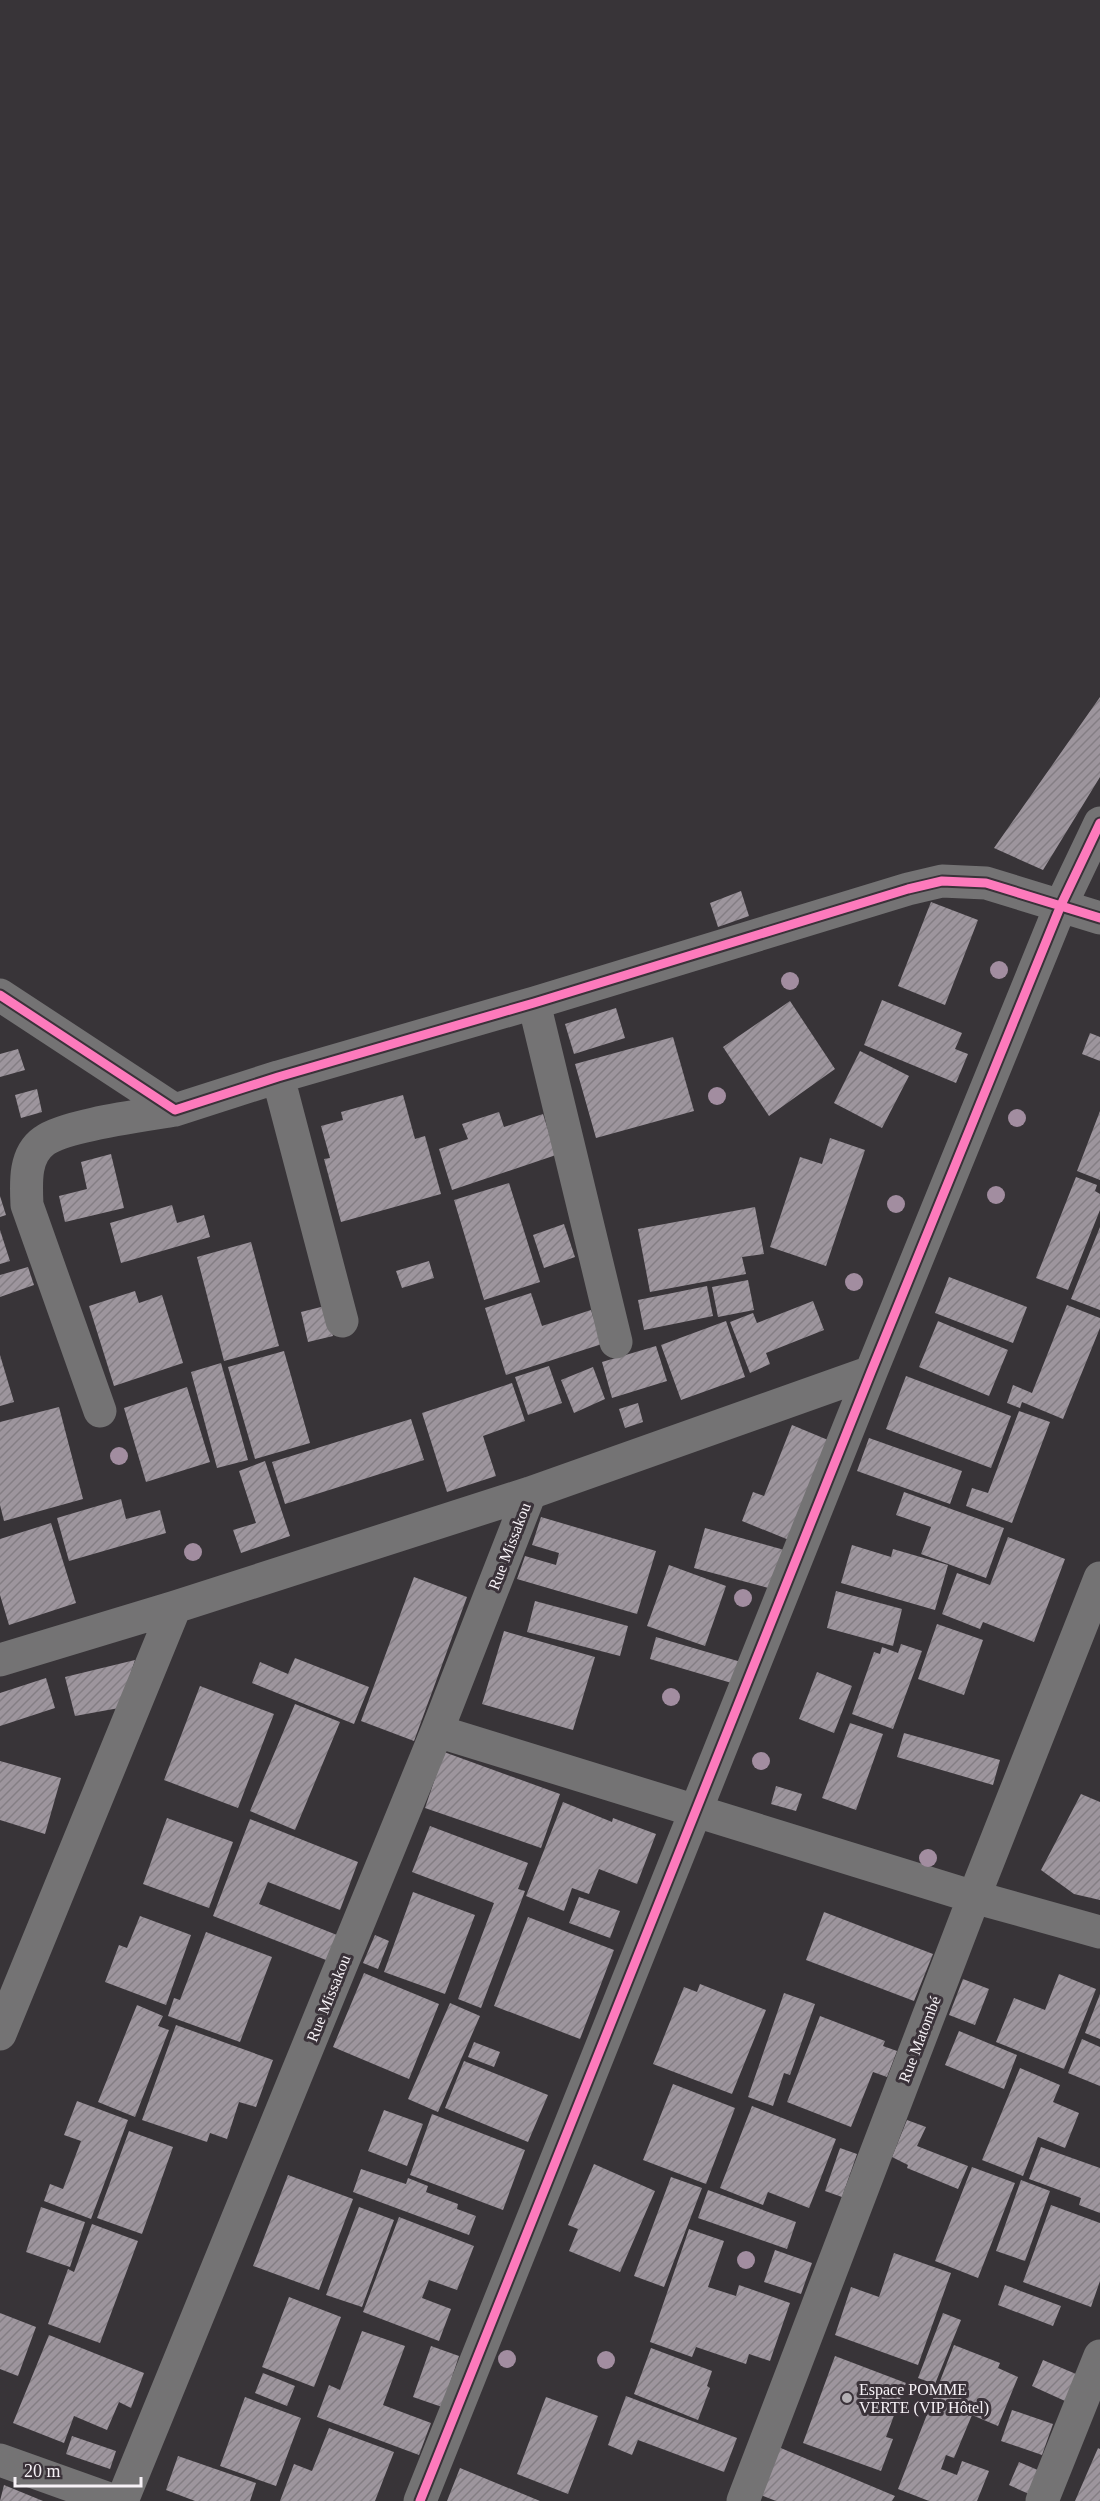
<svg xmlns="http://www.w3.org/2000/svg" width="1100" height="2501" font-family="Georgia,serif">
<style>
.building{fill:url(#building-hatch)}
.lines{fill:none;stroke-linecap:round;stroke-linejoin:round}
.minor{stroke:#747374;stroke-width:33}
.cycleway-casing{stroke:#3a3239;stroke-width:13}
.cycleway{stroke:#fd7abc;stroke-width:9}
.tree{fill:#a28da0}
.poi-dot{fill:#b4b0b4;stroke:#3a3239;stroke-width:2}
.labels{text-anchor:middle;stroke-width:6;stroke-linejoin:round;paint-order:stroke}
.street-label{font-size:16px;fill:#f7f2f7;stroke:#3a3239}
.poi-label{font-size:16px;fill:#f7f2f7;stroke:#3a3239;text-anchor:start}
</style>
<defs>
<pattern id="building-hatch" width="6" height="6" patternUnits="userSpaceOnUse" patternTransform="scale(1.5)"><rect width="6" height="6" fill="#9d959d"/><path d="M-1 1l2-2M0 6l6-6M5 7l2-2" fill="none" stroke="#847e84"/></pattern>
</defs>
<rect width="100%" height="100%" fill="#383438"/>
<path class="building" d="M1100 697V777L1043 870 994 848Z
M741 891 749 916 718 927 710 903Z
M931 902 978 920 945 1005 898 986Z
M882 1000 962 1033 955 1049 968 1054 956 1083 864 1045Z
M790 1001 835 1069 769 1116 723 1047Z
M616 1008 625 1038 574 1054 565 1024Z
M1090 1033 1100 1037V1061L1082 1054Z
M673 1037 694 1111 596 1138 575 1064Z
M18 1049 25 1070 0 1077V1054Z
M860 1051 909 1076 882 1128 834 1103Z
M37 1089 42 1112 21 1118 15 1095Z
M403 1095 415 1139 425 1136 441 1194 341 1222 324 1159 330 1158 321 1126 343 1120 341 1112Z
M1100 1111V1180L1077 1171Z
M499 1112 504 1127 543 1114 556 1155 452 1190 439 1149 468 1139 462 1124Z
M830 1138 865 1150 826 1266 770 1247 800 1157 822 1164Z
M111 1154 124 1208 65 1222 59 1196 87 1189 81 1162Z
M1076 1177 1097 1185 1095 1191 1100 1194V1210L1068 1290 1036 1278Z
M509 1183 540 1282 484 1300 454 1200Z
M0 1196 6 1215 0 1217Z
M172 1205 177 1223 204 1215 210 1237 121 1263 110 1223Z
M755 1207 764 1254 742 1257 746 1274 650 1292 638 1229Z
M564 1224 575 1257 544 1268 533 1235Z
M1100 1227V1310L1071 1299Z
M0 1230 10 1261 0 1264Z
M251 1242 279 1346 224 1361 197 1257Z
M429 1261 434 1278 402 1288 396 1271Z
M28 1267 34 1285 0 1297V1275Z
M949 1277 1027 1307 1013 1343 935 1313Z
M748 1280 754 1310 718 1317 712 1287Z
M707 1286 713 1316 644 1330 638 1300Z
M135 1291 139 1303 162 1295 183 1363 114 1386 89 1306Z
M531 1293 542 1326 591 1310 602 1344 506 1375 485 1308Z
M813 1301 824 1330 766 1353 770 1364 750 1373 730 1322 753 1313 757 1323Z
M1067 1305 1100 1318V1328L1063 1419 1022 1402 1020 1408 1007 1403 1013 1385 1032 1393Z
M325 1306 333 1336 308 1342 301 1312Z
M726 1321 745 1377 681 1400 661 1345Z
M938 1321 1008 1350 989 1396 919 1367Z
M656 1346 667 1381 612 1398 602 1362Z
M284 1351 310 1443 255 1459 228 1367Z
M0 1355 14 1402 0 1406Z
M221 1363 248 1460 217 1468 191 1372Z
M549 1366 562 1403 528 1415 515 1377Z
M593 1367 605 1399 574 1413 561 1380Z
M906 1376 1011 1416 991 1468 886 1429Z
M512 1383 525 1421 483 1436 496 1476 447 1492 422 1413Z
M187 1387 210 1462 146 1482 124 1408Z
M638 1403 643 1422 625 1428 619 1409Z
M59 1407 83 1499 4 1521 0 1505V1422Z
M1019 1411 1050 1422 1012 1523 966 1506 972 1488 988 1493Z
M411 1419 424 1460 285 1504 272 1462Z
M792 1425 828 1440 789 1540 742 1521 753 1492 764 1496Z
M869 1438 962 1471 950 1504 857 1471Z
M265 1461 290 1536 241 1553 233 1530 256 1523 239 1471Z
M904 1492 1004 1528 986 1578 921 1554 931 1527 896 1515Z
M121 1499 126 1519 160 1510 166 1533 69 1561 57 1518Z
M541 1517 656 1551 637 1614 517 1579 525 1556 556 1565 559 1553 532 1545Z
M51 1523 76 1603 9 1625 0 1595V1539Z
M705 1528 788 1551 776 1590 694 1568Z
M1008 1537 1065 1559 1034 1642 983 1622 980 1629 942 1614 957 1573 990 1585Z
M852 1545 891 1557 893 1549 948 1565 935 1610 841 1583Z
M669 1565 726 1586 705 1646 647 1626Z
M414 1577 467 1597 414 1741 361 1721Z
M836 1591 902 1609 893 1646 827 1628Z
M535 1601 628 1626 620 1656 527 1632Z
M937 1624 983 1640 964 1695 918 1679Z
M504 1631 595 1657 573 1730 482 1704Z
M656 1637 741 1662 735 1684 650 1659Z
M901 1644 922 1651 893 1729 852 1714 874 1652 880 1654 882 1647 898 1653Z
M295 1658 369 1687 354 1724 252 1683 260 1662 288 1674Z
M135 1660 119 1708 75 1716 65 1677Z
M817 1672 852 1686 834 1733 799 1719Z
M46 1678 55 1708 0 1726V1693Z
M200 1686 274 1714 238 1808 164 1780Z
M295 1704 340 1722 295 1830 250 1811Z
M850 1723 883 1734 856 1810 822 1798Z
M904 1733 1000 1760 993 1785 897 1757Z
M444 1752 560 1794 541 1848 425 1808Z
M0 1761 61 1778 45 1834 0 1820Z
M776 1786 802 1794 796 1811 771 1804Z
M1081 1794 1100 1802V1900L1074 1894 1041 1870Z
M563 1802 612 1822 613 1818 656 1834 637 1884 599 1869 589 1894 572 1888 564 1911 526 1896Z
M167 1818 233 1842 209 1908 143 1884Z
M250 1819 358 1862 340 1910 268 1882 259 1904 337 1935 326 1960 213 1916Z
M430 1826 528 1863 518 1889 525 1891 481 2008 458 1999 494 1903 412 1872Z
M413 1892 475 1915 445 1994 384 1972Z
M579 1897 620 1911 610 1938 569 1923Z
M824 1912 933 1954 914 2001 806 1960Z
M140 1916 191 1935 166 2005 105 1982 119 1945 127 1948Z
M528 1917 614 1950 580 2039 494 2006Z
M206 1932 272 1957 240 2042 168 2016 174 1998 180 2000Z
M375 1935 389 1941 378 1969 363 1963Z
M364 1973 439 2004 409 2079 333 2047Z
M1059 1974 1096 1989 1064 2069 996 2042 1014 1998 1045 2010Z
M963 1979 989 1989 975 2025 949 2015Z
M700 1984 766 2010 732 2094 653 2064 684 1987 697 1992Z
M784 1993 815 2004 790 2075 784 2073 773 2106 748 2097Z
M1100 1994V2039L1085 2033Z
M450 2003 480 2016 438 2112 408 2099Z
M137 2005 163 2016 158 2026 169 2030 135 2117 98 2102Z
M820 2016 885 2041 883 2046 897 2051 887 2077 873 2072 851 2127 787 2102Z
M176 2025 273 2060 256 2107 239 2102 227 2139 210 2133 207 2142 142 2120Z
M959 2031 1017 2055 1004 2089 945 2065Z
M1082 2039 1100 2047V2086L1068 2073Z
M474 2042 500 2052 494 2067 468 2057Z
M464 2061 548 2095 528 2142 445 2108Z
M1020 2068 1060 2085 1053 2102 1079 2113 1065 2148 1038 2137 1023 2176 982 2160Z
M673 2084 735 2108 706 2184 643 2160Z
M77 2101 128 2120 91 2219 44 2201 50 2184 63 2189 81 2141 64 2135Z
M752 2106 836 2139 809 2208 768 2192 763 2205 720 2188Z
M384 2110 423 2124 407 2166 368 2151Z
M432 2114 525 2150 503 2210 410 2175Z
M907 2120 926 2127 917 2146 968 2166 958 2189 907 2168 908 2165 892 2157Z
M129 2131 173 2147 142 2234 97 2218Z
M1041 2147 1100 2168V2213L1079 2205 1081 2198 1029 2179Z
M840 2148 857 2154 842 2197 825 2191Z
M594 2164 655 2191 620 2272 569 2251 578 2229 568 2225Z
M972 2167 1015 2183 978 2278 935 2261Z
M361 2169 406 2184 408 2178 428 2186 426 2192 458 2204 457 2209 476 2216 469 2235 353 2192Z
M288 2175 353 2199 319 2290 253 2266Z
M671 2177 702 2188 664 2287 634 2276Z
M1021 2180 1050 2191 1025 2261 996 2251Z
M708 2190 796 2222 787 2249 698 2218Z
M1051 2205 1100 2223V2281L1091 2307 1023 2282Z
M41 2207 85 2222 70 2267 26 2252Z
M359 2207 394 2220 362 2307 326 2295Z
M399 2217 474 2246 457 2290 429 2280 422 2298 451 2309 439 2341 363 2312Z
M92 2224 138 2241 100 2343 48 2324 68 2269 74 2272Z
M689 2229 724 2241 708 2287 736 2296 739 2285 790 2303 770 2361 749 2354 746 2364 696 2347 692 2357 650 2342Z
M775 2250 812 2263 801 2294 764 2282Z
M894 2253 951 2273 918 2365 835 2335 851 2287 879 2297Z
M1005 2285 1061 2306 1053 2326 998 2305Z
M289 2297 341 2317 314 2387 262 2367Z
M0 2313 36 2327 18 2376 0 2369Z
M943 2313 961 2320 935 2384 918 2378Z
M362 2331 405 2346 383 2405 431 2423 419 2455 317 2417 329 2385 340 2390Z
M49 2335 144 2373 131 2408 119 2402 107 2430 74 2416 64 2443 13 2423Z
M954 2345 1000 2363 998 2368 1018 2377 998 2426 972 2415 954 2458 946 2455 941 2469 957 2475 962 2461 989 2471 977 2501H929L898 2489Z
M431 2346 459 2356 442 2407 413 2397Z
M651 2348 712 2371 707 2386 710 2388 698 2420 634 2394Z
M835 2356 906 2383 886 2437 893 2439 881 2471 803 2443Z
M1043 2360 1076 2374 1065 2401 1032 2386Z
M263 2373 295 2386 287 2406 255 2393Z
M626 2396 737 2438 724 2472 638 2440 632 2455 608 2445Z
M245 2397 301 2418 276 2486 220 2466Z
M546 2397 598 2416 568 2494 517 2474Z
M1012 2410 1053 2424 1042 2455 1001 2441Z
M329 2428 394 2452 375 2501H280L294 2464 312 2471Z
M72 2436 116 2451 110 2469 66 2454Z
M776 2446 895 2496 892 2501H776L756 2493Z
M1098 2448 1100 2449V2501H1075Z
M178 2456 256 2483 250 2501H195L166 2490Z
M1019 2462 1040 2471 1029 2494 1009 2485Z
M460 2468 540 2501H447Z
M4 2485 43 2501H0Z"/>
<g class="lines">
<path class="minor" d="M0 995 175 1110 278 1077 534 1003 908 889 942 881 986 883 1100 918
M534 1003 616 1342
M278 1077 342 1321
M100 1411 27 1205C26 1183 24 1155 44 1141 65 1125 146 1115 175 1110
M0 1660 175 1607 530 1493 871 1372
M437 1731 974 1897 1100 1932
M0 2034 175 1607
M0 2460 115 2501
M122 2501 437 1731 530 1493
M420 2501 871 1372 1061 905 1100 823
M743 2501 974 1897 1100 1578
M1042 2501 1100 2356"/>
<g class="cycleway-casing">
<path id="cycleway" d="M0 995 175 1110 278 1077 534 1003 908 889 942 881 986 883 1100 918
M420 2501 871 1372 1061 905 1100 823"/>
</g>
<use href="#cycleway" class="cycleway"/>
</g>
<g class="tree">
<circle cx="999" cy="970" r="9"/>
<circle cx="790" cy="981" r="9"/>
<circle cx="717" cy="1096" r="9"/>
<circle cx="1017" cy="1118" r="9"/>
<circle cx="996" cy="1195" r="9"/>
<circle cx="896" cy="1204" r="9"/>
<circle cx="854" cy="1282" r="9"/>
<circle cx="119" cy="1456" r="9"/>
<circle cx="193" cy="1552" r="9"/>
<circle cx="743" cy="1598" r="9"/>
<circle cx="671" cy="1697" r="9"/>
<circle cx="761" cy="1761" r="9"/>
<circle cx="928" cy="1858" r="9"/>
<circle cx="746" cy="2260" r="9"/>
<circle cx="507" cy="2359" r="9"/>
<circle cx="606" cy="2360" r="9"/>
</g>
<circle class="poi-dot" cx="847" cy="2398" r="6"/>
<g class="labels">
<g class="street-label">
<text transform="translate(509 1546) rotate(-69)" y="6">Rue Missakou</text>
<text transform="translate(328 1998) rotate(-68)" y="6">Rue Missakou</text>
<text transform="translate(919 2039) rotate(-69)" y="6">Rue Matombé</text>
</g>
<g class="poi-label">
<text x="859" y="2395">Espace POMME<tspan x="859" dy="18">VERTE (VIP Hôtel)</tspan></text>
</g>
</g>
<path d="M15 2477v9h126v-9" fill="none" stroke="#f7f2f7" stroke-width="3"/>
<text x="24" y="2477" font-size="18" fill="#f7f2f7" stroke="#3a3239" stroke-width="4.5" paint-order="stroke">20 m</text>
</svg>
